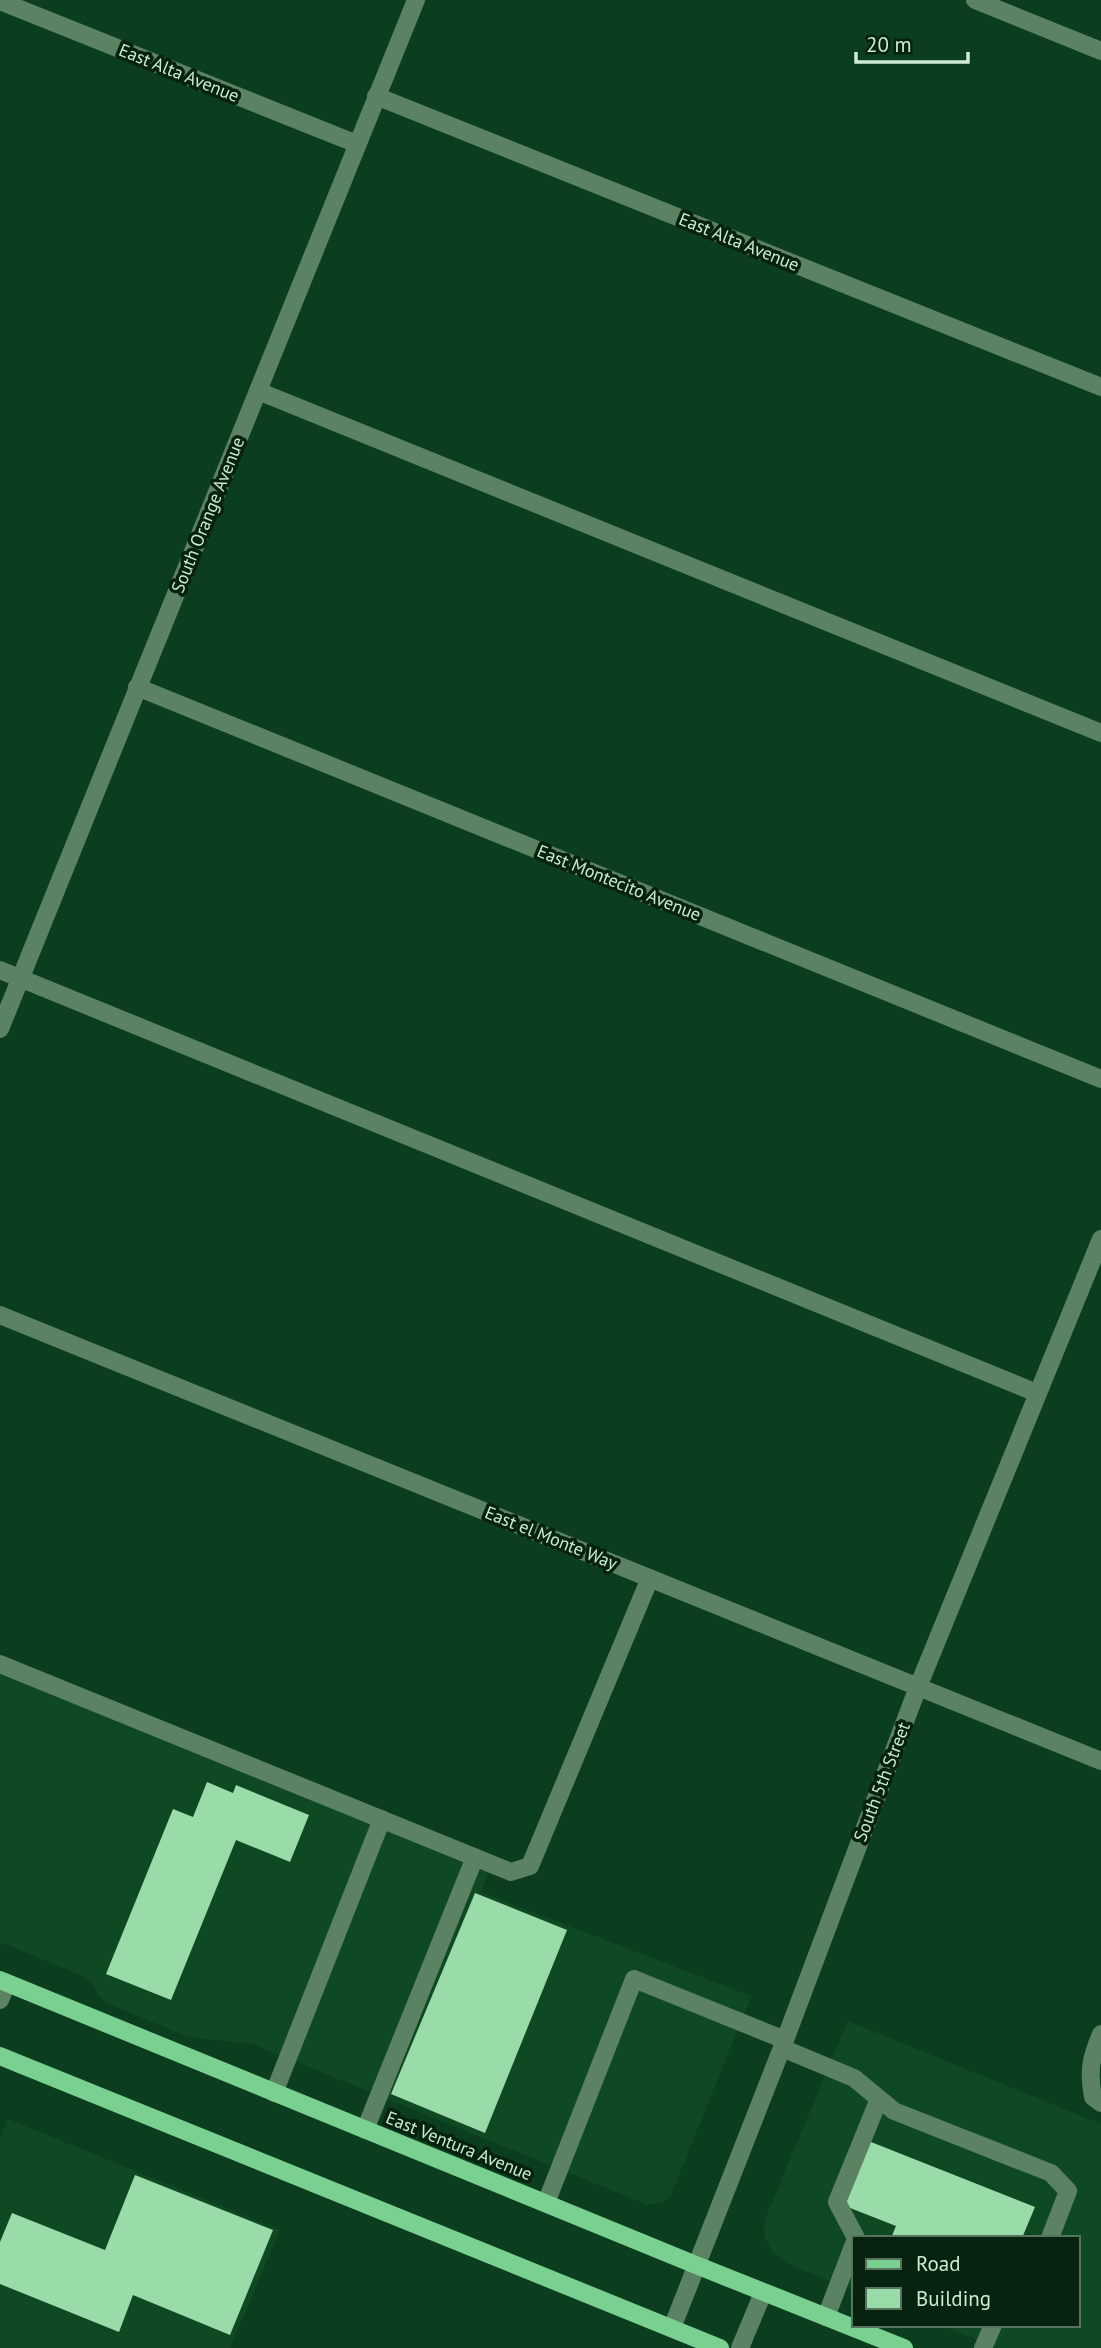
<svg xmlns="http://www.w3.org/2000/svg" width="1101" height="2348" font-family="'PT Sans',sans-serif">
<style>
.built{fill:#0f4923}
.building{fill:#9adca9}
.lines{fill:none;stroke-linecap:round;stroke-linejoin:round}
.minor{stroke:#5a8263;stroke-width:18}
.major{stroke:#79d090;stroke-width:18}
.labels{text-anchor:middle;stroke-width:7;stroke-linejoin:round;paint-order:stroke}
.street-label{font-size:18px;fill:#ccecd2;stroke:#07220f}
</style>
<rect width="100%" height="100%" fill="#0b3e1e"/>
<path class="built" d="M0 1672 489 1871 481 1892 751 1996 671 2195 663 2202 648 2205 252 2044 188 2037 107 2003 98 1995 90 1980 83 1976 0 1942Z
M848 2021 1101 2124V2348H997L941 2325H1078V2238H854V2291L793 2266 774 2254 764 2236 765 2219Z
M8 2119 280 2230 230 2348H0V2139Z"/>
<path class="building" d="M207 1782 233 1793 236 1785 309 1815 290 1862 236 1840 171 2000 106 1974 173 1809 193 1817Z
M475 1893 567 1930 485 2133 391 2094Z
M866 2140 1035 2207 1022 2238H891L896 2226 840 2204Z
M135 2175 273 2230 230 2335 133 2295 119 2332 0 2284V2242L12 2213 105 2250Z"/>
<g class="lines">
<path class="minor" d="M975 0 1101 51
M0 1 357 144
M376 96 1101 387
M258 391 1101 733
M137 687 1101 1079
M0 970 1037 1393
M0 1029 416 0
M0 1315 1101 1761
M0 1664 511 1872 530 1866 650 1578
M0 2000 7 1983
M1101 2034C1091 2058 1088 2071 1093 2097L1101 2103
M782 2048 854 2078 894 2111 1051 2173 1068 2191 1050 2238
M274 2093 382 1819
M365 2130 475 1857
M546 2203 634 1979 785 2040
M856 2238 837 2202 879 2099
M826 2317 854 2244
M672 2328 785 2040 918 1687 1101 1239
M740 2348 763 2293
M983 2348 993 2325"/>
<path class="major" d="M0 1980 696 2265 904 2348
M0 2056 720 2348"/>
</g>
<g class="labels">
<g class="street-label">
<text transform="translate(179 73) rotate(22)" y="6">East Alta Avenue</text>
<text transform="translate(739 242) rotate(22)" y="6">East Alta Avenue</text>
<text transform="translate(208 515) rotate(-68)" y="6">South Orange Avenue</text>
<text transform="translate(619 883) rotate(22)" y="6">East Montecito Avenue</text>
<text transform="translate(551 1538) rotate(22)" y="6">East el Monte Way</text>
<text transform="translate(882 1782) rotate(-69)" y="6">South 5th Street</text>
<text transform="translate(459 2146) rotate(22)" y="6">East Ventura Avenue</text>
</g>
</g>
<rect x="852" y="2236" width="228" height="91" fill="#07220f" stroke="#56735d" stroke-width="2"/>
<rect x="866" y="2259" width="35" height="10" fill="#79d090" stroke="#56735d" stroke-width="2"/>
<text x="916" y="2271" font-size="21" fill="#ccecd2">Road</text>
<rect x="866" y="2288" width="35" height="21" fill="#9adca9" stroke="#56735d" stroke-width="2"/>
<text x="916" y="2306" font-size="21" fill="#ccecd2">Building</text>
<path d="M856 52v10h112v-10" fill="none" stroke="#ccecd2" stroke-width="3.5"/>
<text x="866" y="52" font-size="21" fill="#ccecd2" stroke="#07220f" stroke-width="5" paint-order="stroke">20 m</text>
</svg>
